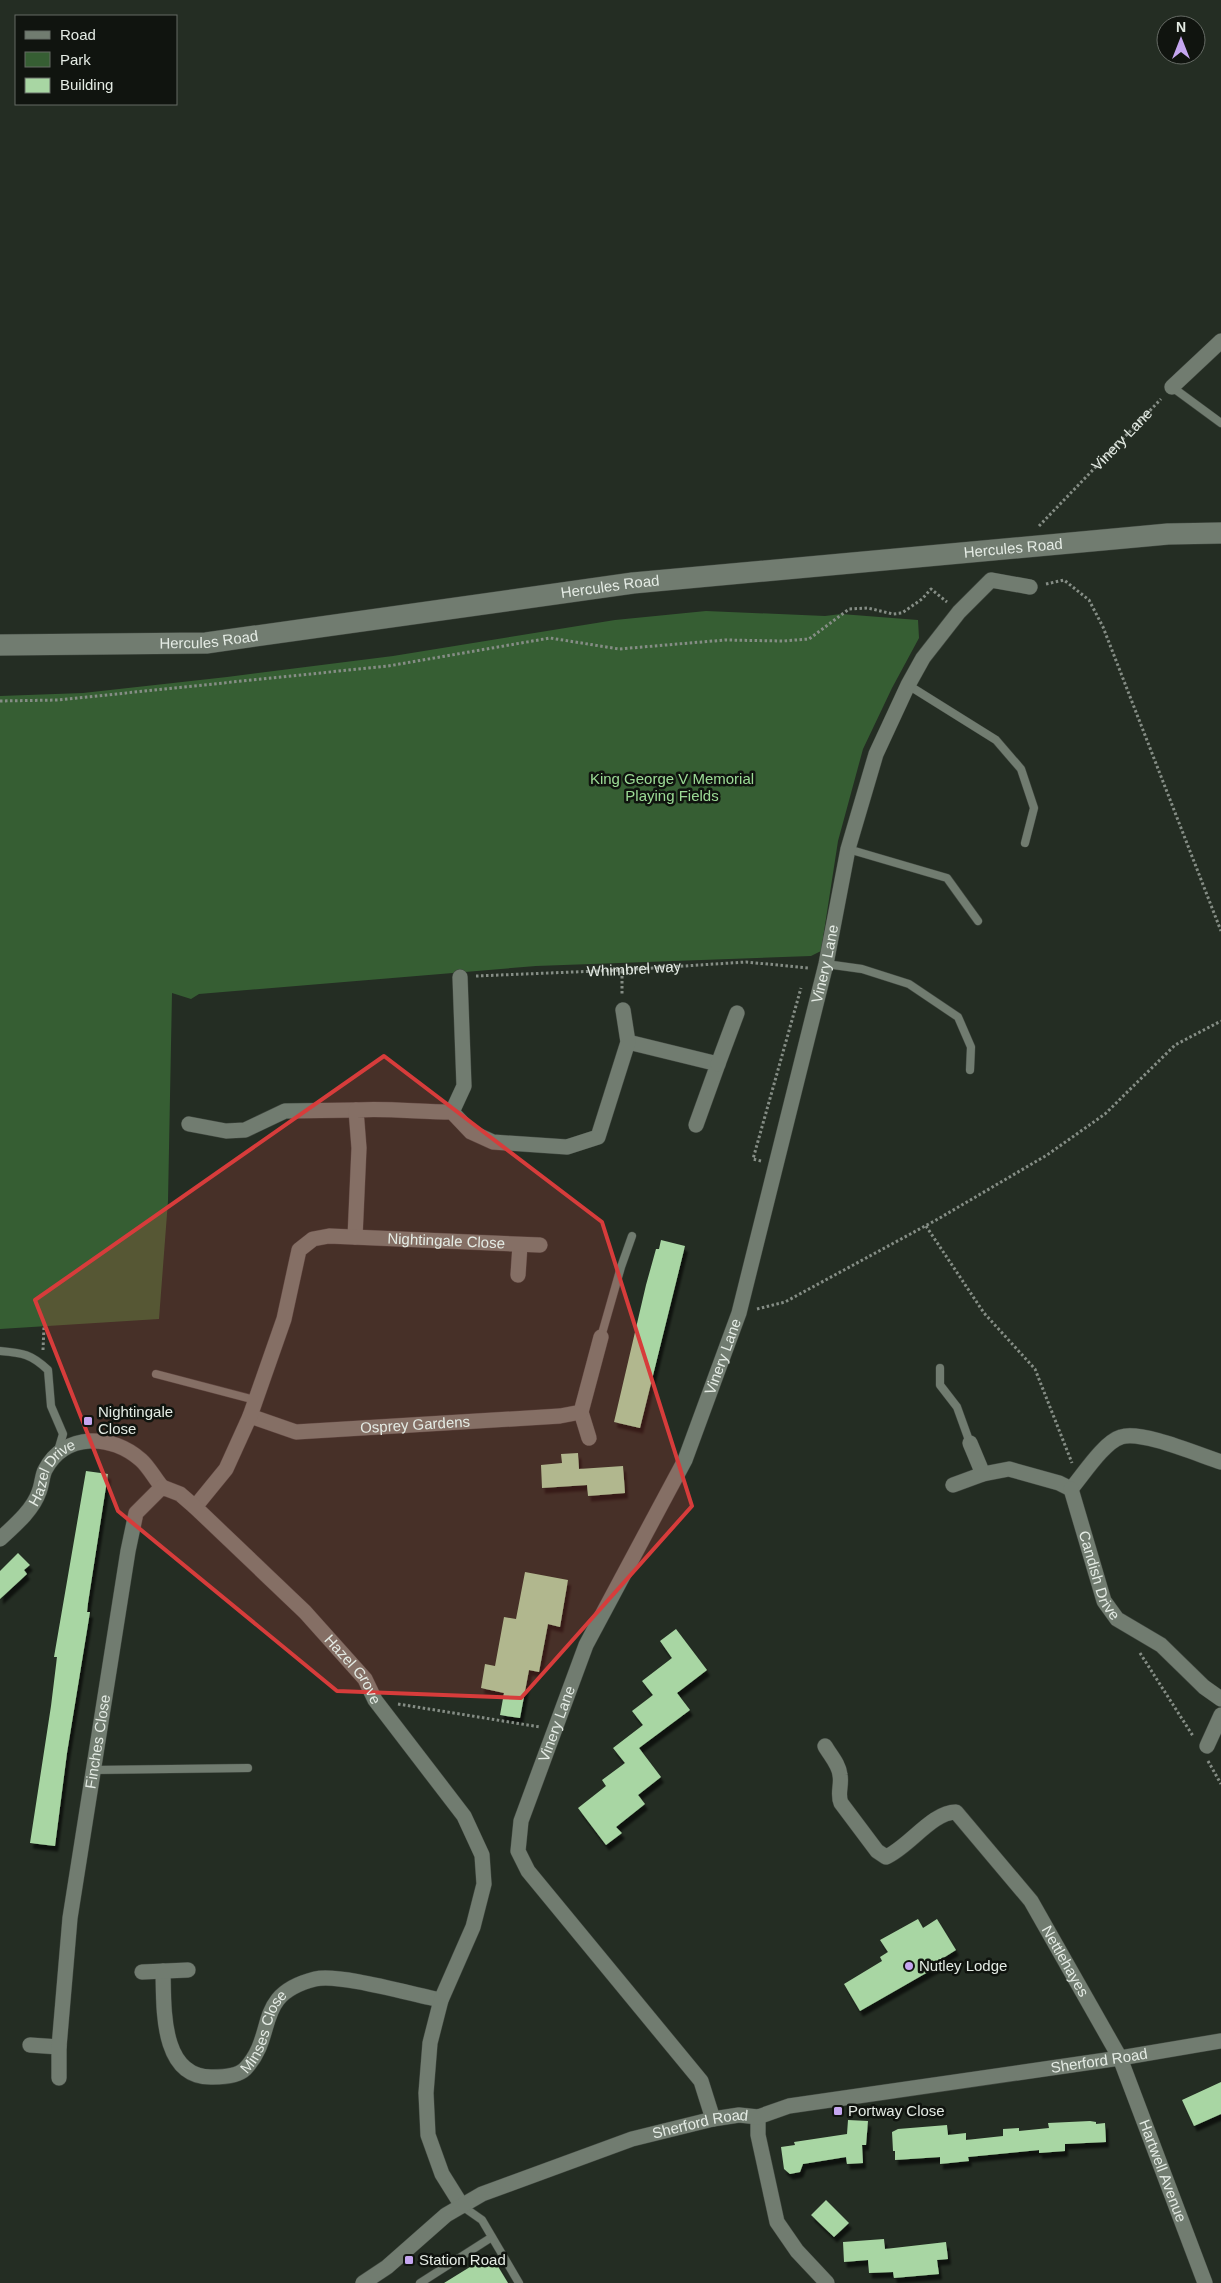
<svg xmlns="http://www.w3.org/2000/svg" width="1221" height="2283" font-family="Arial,sans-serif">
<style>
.green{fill:#365e33}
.building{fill:#a8d6a3;filter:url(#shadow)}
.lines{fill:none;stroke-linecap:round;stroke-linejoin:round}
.lane-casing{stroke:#414840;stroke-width:9}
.street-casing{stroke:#414840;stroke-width:16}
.secondary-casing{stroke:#414840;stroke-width:22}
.path{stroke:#858d85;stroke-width:3;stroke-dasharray:2.5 2.5;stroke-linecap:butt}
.lane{stroke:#717c70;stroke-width:8}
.street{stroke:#717c70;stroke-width:15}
.secondary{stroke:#717c70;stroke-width:21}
.marked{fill:#d73c3b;fill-opacity:0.2;stroke:#d73c3b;stroke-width:4;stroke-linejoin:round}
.poi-dot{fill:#c5a6f0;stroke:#10140f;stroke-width:2}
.labels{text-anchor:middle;stroke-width:5;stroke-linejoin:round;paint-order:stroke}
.street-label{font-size:15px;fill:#e4ebe4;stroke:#10140f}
.park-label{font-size:15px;fill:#9cdb96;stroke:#10140f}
.poi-label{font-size:15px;fill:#e4ebe4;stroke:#10140f;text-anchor:start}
</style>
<defs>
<filter id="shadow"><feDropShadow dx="3" dy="5.5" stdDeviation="1" flood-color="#0009"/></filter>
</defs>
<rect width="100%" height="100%" fill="#242d23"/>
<path class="green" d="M706 611 825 616 841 614 918 620 919 638 892 688 863 749 838 841 821 951 811 956 536 966 199 994 191 999 172 993 168 1201 159 1319 0 1329V696L83 693 227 677 393 656 615 620Z"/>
<path class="building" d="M661 1240 685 1246 640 1428 614 1422 646 1285 656 1249H659Z
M578 1453 579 1469 623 1466 625 1493 588 1496 587 1485 542 1488 541 1465 562 1463 561 1454Z
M86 1471 108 1474 88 1603 87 1612H90L67 1753 55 1846 30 1843 51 1706 57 1657H54Z
M18 1553 30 1565 24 1570 27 1574 0 1599V1571Z
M525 1572 568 1580 560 1627 548 1624 539 1672 529 1670 520 1718 500 1715 504 1693 481 1688 485 1664 495 1666 504 1617 516 1619Z
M676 1629 707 1670 677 1693 690 1710 639 1748 661 1777 638 1795 645 1804 616 1827 622 1833 606 1845 578 1808 606 1786 602 1780 625 1763 613 1748 643 1725 632 1711 653 1695 642 1681 672 1658 660 1641Z
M918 1919 923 1928 937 1919 956 1950 940 1960 942 1964 860 2011 844 1984 882 1961 880 1957 888 1952 880 1940Z
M1221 2082V2114L1194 2126 1182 2100Z
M848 2120 868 2121 866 2145H862L863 2163 847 2164 846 2157 803 2164 800 2172 790 2174 784 2169 781 2147 795 2145 794 2142 847 2134Z
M1090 2121 1096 2122V2124L1105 2123 1106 2142 1065 2144V2151L1039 2153V2150L968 2157 969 2161 940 2164V2157L895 2160V2151H893L892 2132 898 2129 947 2125 948 2135 966 2133V2140L1003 2136V2129L1019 2128V2131L1049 2128 1048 2123Z
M826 2200 849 2223 834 2237 811 2215Z
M884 2239 885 2249 946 2242 948 2259 937 2260 939 2274 894 2278 893 2272 869 2273 868 2260 844 2262 843 2242Z
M491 2255 508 2283H444L478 2262Z"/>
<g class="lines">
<g class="lane-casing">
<path id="lane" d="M1172 387 1221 423
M908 685 996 740 1021 769 1034 808 1025 843
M848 849 947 878 978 921
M826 964 862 969 909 984 958 1017 971 1047 970 1070
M601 1337 621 1267 632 1236
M0 1351C23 1353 31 1354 48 1370L51 1406 63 1434 58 1451
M940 1368V1385L957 1407 970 1443
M156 1374 255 1400
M93 1770 248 1768
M462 2206 482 2220 519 2283
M420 2283 492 2237"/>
</g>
<g class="street-casing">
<g id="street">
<path d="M1172 387 1221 341"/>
<path d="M628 1042 718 1064 696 1125"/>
<path d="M718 1064 737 1013"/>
<path d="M452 1112 464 1086 460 977"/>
<path d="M189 1124 226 1131 245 1130 285 1111 356 1110"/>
<path d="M355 1237 359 1148 356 1110C388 1108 419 1112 452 1112L471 1132 493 1142 567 1147 598 1137 628 1042 623 1010"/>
<path d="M518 1275 520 1245"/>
<path d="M581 1412 589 1438"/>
<path id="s3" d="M250 1416 296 1432 560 1416 581 1412 601 1337"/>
<path d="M983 1474 1009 1469 1059 1483 1071 1489C1083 1475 1104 1442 1121 1437 1141 1430 1199 1455 1221 1462"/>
<path d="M953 1485 983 1474 970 1443"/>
<path id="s4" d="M1071 1489 1104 1601 1117 1619 1161 1645 1204 1687 1221 1699"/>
<path id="s5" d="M195 1507 226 1469 250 1416 284 1319 299 1250 313 1239 329 1236 540 1245"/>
<path id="s6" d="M0 1539C14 1526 33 1510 39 1492 42 1485 42 1476 45 1470 65 1432 112 1434 141 1460 149 1467 155 1479 162 1487"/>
<path id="s7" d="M825 1746C830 1755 839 1764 840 1775 842 1785 837 1794 841 1803L877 1851 886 1857C909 1847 932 1812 956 1812L1031 1901 1120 2058 1205 2283"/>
<path d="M1207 1746 1221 1715"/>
<path id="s8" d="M163 1971C164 2007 160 2079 213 2077 223 2077 238 2076 245 2069 278 2034 252 1995 315 1979 339 1973 414 1995 441 2000"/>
<path d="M142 1972 188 1970"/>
<path d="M30 2045 59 2047"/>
<path id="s9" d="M59 2078V2047L70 1918 128 1551 136 1513 162 1487 180 1494 195 1507 305 1612 365 1679 375 1700 464 1816 482 1855 484 1884 473 1927 441 2000 430 2043 426 2093 428 2135 442 2174 462 2206"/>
<path d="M758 2117V2135L777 2222 797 2251 827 2283"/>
<path id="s10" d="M713 2119 701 2081 528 1871 518 1851 521 1821 586 1645 685 1460 739 1313 826 964 848 849 876 754 908 685 923 658 959 612 991 580 1030 587"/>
<path id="s11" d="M363 2283 387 2267 446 2215 482 2194 632 2139 713 2119 739 2115 758 2117 789 2106 1120 2058 1221 2041"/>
</g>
</g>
<g class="secondary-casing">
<g id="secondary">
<path id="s12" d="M0 645 206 643 633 583 1168 534 1221 533"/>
</g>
</g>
<g class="path">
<path id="s1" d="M1039 526 1161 399"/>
<path d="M1046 584 1064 580 1089 600 1103 627 1221 931"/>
<path d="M0 701 58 700 388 666 550 638 619 649 725 640 783 641 809 639 849 609 868 608 893 614 902 613 922 599 931 589 947 602"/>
<path d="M622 971V994"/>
<path id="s2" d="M476 976 622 970 746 962 809 968"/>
<path d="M761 1161 753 1159 801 988"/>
<path d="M926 1226 984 1313 1035 1369 1072 1463"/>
<path d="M757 1309 785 1302 938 1219 1047 1155 1105 1114 1175 1045 1221 1021"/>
<path d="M43 1350 44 1326"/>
<path d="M1140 1653 1193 1736"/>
<path d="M398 1704 540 1727"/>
<path d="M1208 1761 1221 1784"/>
</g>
<use href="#lane" class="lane"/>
<use href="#street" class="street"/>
<use href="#secondary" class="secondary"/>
</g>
<path class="marked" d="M384 1056 602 1222 692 1506 521 1698 337 1691 118 1511 35 1300Z"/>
<g class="poi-dot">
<rect x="83" y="1416" width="10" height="10" rx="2.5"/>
<circle cx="909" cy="1966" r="5"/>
<rect x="833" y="2106" width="10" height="10" rx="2.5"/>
<rect x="404" y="2255" width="10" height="10" rx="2.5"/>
</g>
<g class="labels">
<g class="street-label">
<text dy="5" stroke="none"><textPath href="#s1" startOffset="120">Vinery Lane</textPath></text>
<text dy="5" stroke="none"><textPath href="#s12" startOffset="1019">Hercules Road</textPath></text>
<text dy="5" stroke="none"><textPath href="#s12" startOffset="614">Hercules Road</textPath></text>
<text dy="5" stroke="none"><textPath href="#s12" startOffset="209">Hercules Road</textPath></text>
<text dy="5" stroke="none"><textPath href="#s10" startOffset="1278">Vinery Lane</textPath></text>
<text dy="5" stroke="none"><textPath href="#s2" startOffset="158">Whimbrel way</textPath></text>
<text dy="5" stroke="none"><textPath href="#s5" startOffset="432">Nightingale Close</textPath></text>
<text dy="5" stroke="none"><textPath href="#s10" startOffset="872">Vinery Lane</textPath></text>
<text dy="5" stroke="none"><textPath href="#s3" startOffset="168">Osprey Gardens</textPath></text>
<text dy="5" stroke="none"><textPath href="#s6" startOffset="86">Hazel Drive</textPath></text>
<text dy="5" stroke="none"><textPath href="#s4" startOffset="91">Candish Drive</textPath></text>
<text dy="5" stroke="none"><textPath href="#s9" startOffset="874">Hazel Grove</textPath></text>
<text dy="5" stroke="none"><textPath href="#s10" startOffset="468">Vinery Lane</textPath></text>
<text dy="5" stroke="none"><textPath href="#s9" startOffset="339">Finches Close</textPath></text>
<text dy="5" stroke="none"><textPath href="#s7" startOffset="402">Nettlehayes</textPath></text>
<text dy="5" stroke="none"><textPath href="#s8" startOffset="208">Minses Close</textPath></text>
<text dy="5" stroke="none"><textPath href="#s11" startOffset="784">Sherford Road</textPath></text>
<text dy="5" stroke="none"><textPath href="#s11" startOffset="379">Sherford Road</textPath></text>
<text dy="5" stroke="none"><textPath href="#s7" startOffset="634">Hartwell Avenue</textPath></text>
</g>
<g class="park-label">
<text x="672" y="784">King George V Memorial<tspan x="672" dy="17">Playing Fields</tspan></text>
</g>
<g class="poi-label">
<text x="98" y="1417">Nightingale<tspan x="98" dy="17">Close</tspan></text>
<text x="919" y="1971">Nutley Lodge</text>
<text x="848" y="2116">Portway Close</text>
<text x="419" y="2265">Station Road</text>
</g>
</g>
<rect x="15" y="15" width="162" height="90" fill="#10140f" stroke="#656a64"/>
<rect x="25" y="31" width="25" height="8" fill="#717c70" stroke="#656a64"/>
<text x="60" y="40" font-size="15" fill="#e4ebe4">Road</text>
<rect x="25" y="52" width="25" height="15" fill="#365e33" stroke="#656a64"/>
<text x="60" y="65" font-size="15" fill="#e4ebe4">Park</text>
<rect x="25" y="78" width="25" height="15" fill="#a8d6a3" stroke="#656a64"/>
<text x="60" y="90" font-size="15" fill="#e4ebe4">Building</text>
<g transform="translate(1181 40)"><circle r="24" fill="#10140f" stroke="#656a64"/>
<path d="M0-4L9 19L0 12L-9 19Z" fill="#c5a6f0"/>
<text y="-8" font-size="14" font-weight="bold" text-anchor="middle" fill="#e4ebe4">N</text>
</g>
</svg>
